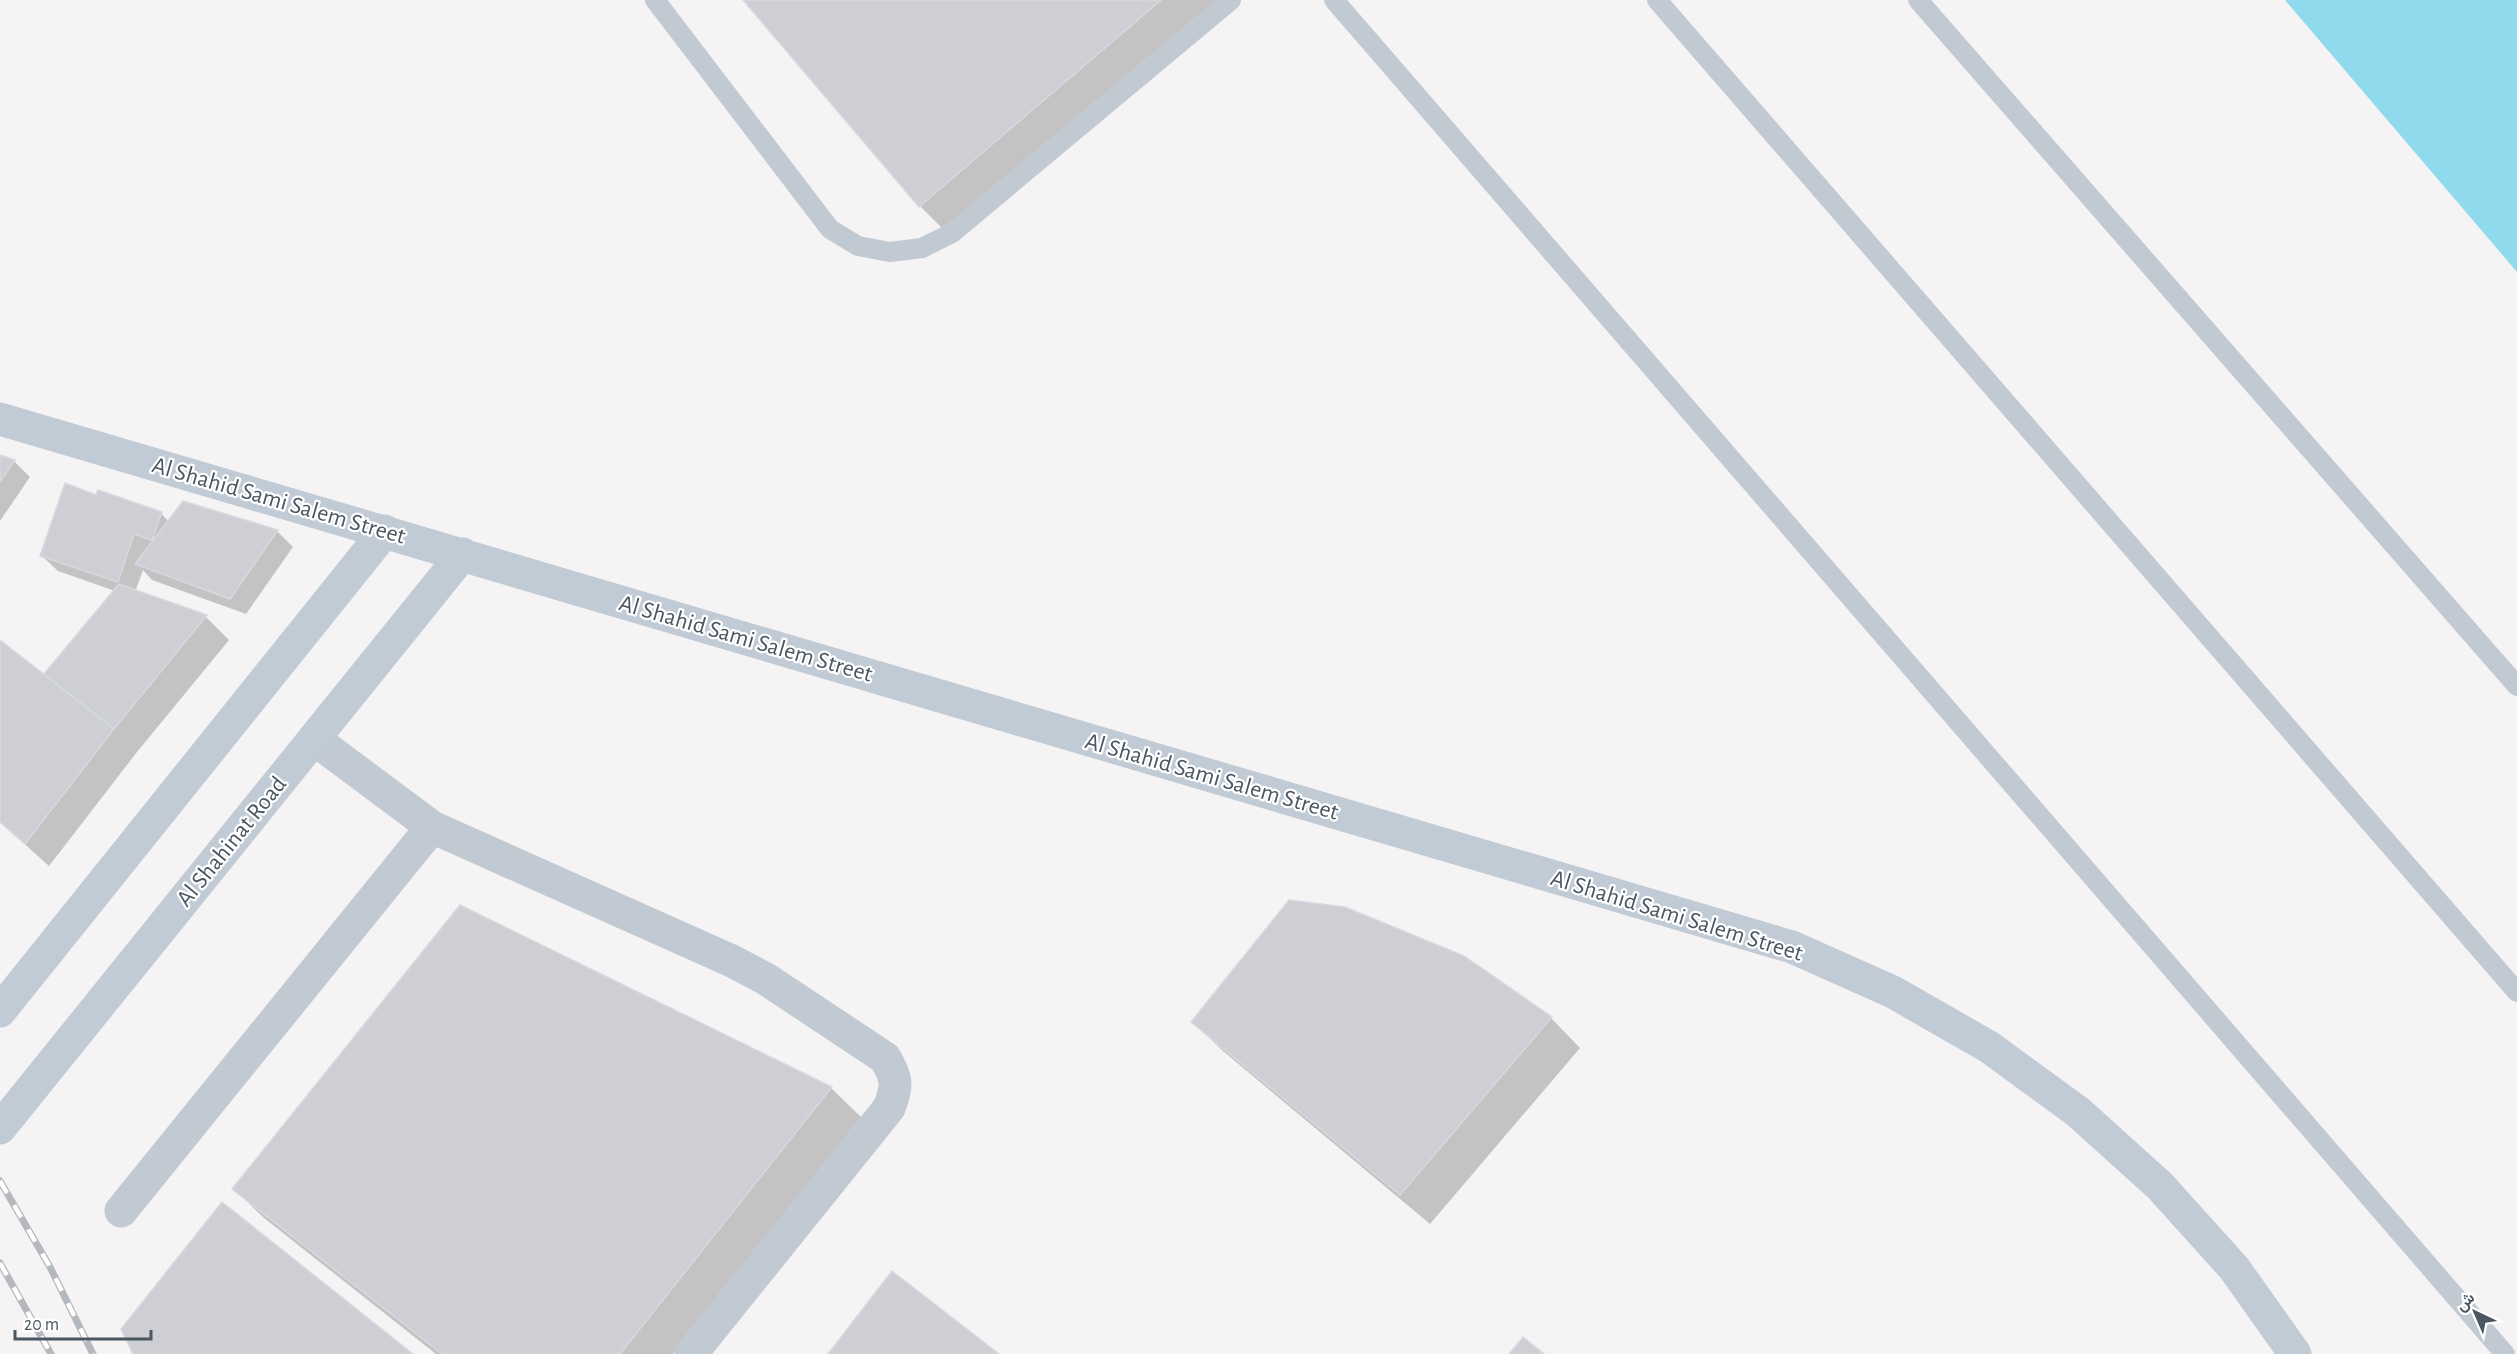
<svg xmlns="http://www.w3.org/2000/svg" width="2517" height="1354" font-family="'Alegreya Sans',Vazirmatn,sans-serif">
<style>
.water{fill:#90daee}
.shadow{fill:#0003}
.building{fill:#cdcfd5;stroke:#d7d9de;stroke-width:1.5}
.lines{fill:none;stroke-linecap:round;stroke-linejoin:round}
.lane{stroke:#c1cad2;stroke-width:20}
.street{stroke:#c1cad2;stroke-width:33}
.secondary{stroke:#c1cbd6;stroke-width:33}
.rail-casing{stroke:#b5b8bd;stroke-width:7}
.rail{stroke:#fff;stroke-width:4.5;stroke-dasharray:14;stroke-linecap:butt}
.labels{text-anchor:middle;stroke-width:4.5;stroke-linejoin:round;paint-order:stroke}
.street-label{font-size:24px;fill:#4a5661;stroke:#fff}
</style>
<rect width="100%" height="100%" fill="#f5f3f3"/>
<path class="water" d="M2285 0H2517V272Z"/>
<path class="shadow" d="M745 0H1225L949 235 920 206Z
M0 456 14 461 30 477 0 521Z
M97 496 161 513 169 522 183 503 277 531 293 547 246 614 152 580 143 570 135 592 206 617 229 640 137 752 49 866 0 822V642L44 676 115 591 58 571 42 556Z
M460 907 831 1088 861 1117 673 1354H436L264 1218 234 1189Z
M1551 1018 1580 1048 1430 1224 1223 1051 1193 1022Z"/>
<path class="building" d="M743 0H1161L919 207Z
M0 455 15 460 0 482Z
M65 483 96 495 98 490 162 512 152 540 134 534 118 582 40 556Z
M183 501 278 530 230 599 135 564Z
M119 584 207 615 114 729 44 674Z
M0 640 114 729 25 844 0 822Z
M1289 900 1345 907 1464 956 1552 1017 1400 1195 1191 1022Z
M460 905 832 1087 620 1354H442L232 1189Z
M222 1202 413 1354H133L121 1329Z
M892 1271 999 1354H828Z
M1523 1337 1544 1354H1509Z"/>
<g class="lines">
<path class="lane" d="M655 0 830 229 858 246 890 252 922 248 952 233 1231 0
M1334 0 2505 1354
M1657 0 2517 992
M1918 0 2517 686"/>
<path class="street" d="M314 739 432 827 732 961 766 979 885 1058C897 1078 898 1086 889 1108L691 1354
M121 1211 432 827"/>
<path class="secondary" d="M0 419 1792 947 1893 992 1989 1047 2078 1112 2160 1186 2234 1268 2295 1354
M0 1011 385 531
M0 1128 463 554"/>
<g class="rail-casing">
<path id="rail" d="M0 1181 50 1267 93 1354
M0 1263 51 1354"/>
</g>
<use href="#rail" class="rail"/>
</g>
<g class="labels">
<g class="street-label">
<text transform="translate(279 500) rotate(16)" y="8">Al Shahid Sami Salem Street</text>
<text transform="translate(746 638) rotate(16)" y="8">Al Shahid Sami Salem Street</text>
<text transform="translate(1212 776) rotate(16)" y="8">Al Shahid Sami Salem Street</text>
<text transform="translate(231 841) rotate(-51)" y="8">Al Shahinat Road</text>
<text transform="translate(1677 915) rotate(17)" y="8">Al Shahid Sami Salem Street</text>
</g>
</g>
<g transform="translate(2475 1312) rotate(316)" stroke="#ffffff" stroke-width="4.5" paint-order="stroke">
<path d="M0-4.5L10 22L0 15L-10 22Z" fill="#4a5661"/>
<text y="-9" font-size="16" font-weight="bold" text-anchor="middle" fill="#4a5661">ش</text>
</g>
<path d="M15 1330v9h136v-9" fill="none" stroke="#4a5661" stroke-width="3"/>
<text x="24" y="1330" font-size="18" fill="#4a5661" stroke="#ffffff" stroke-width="4.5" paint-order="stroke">20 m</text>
</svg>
